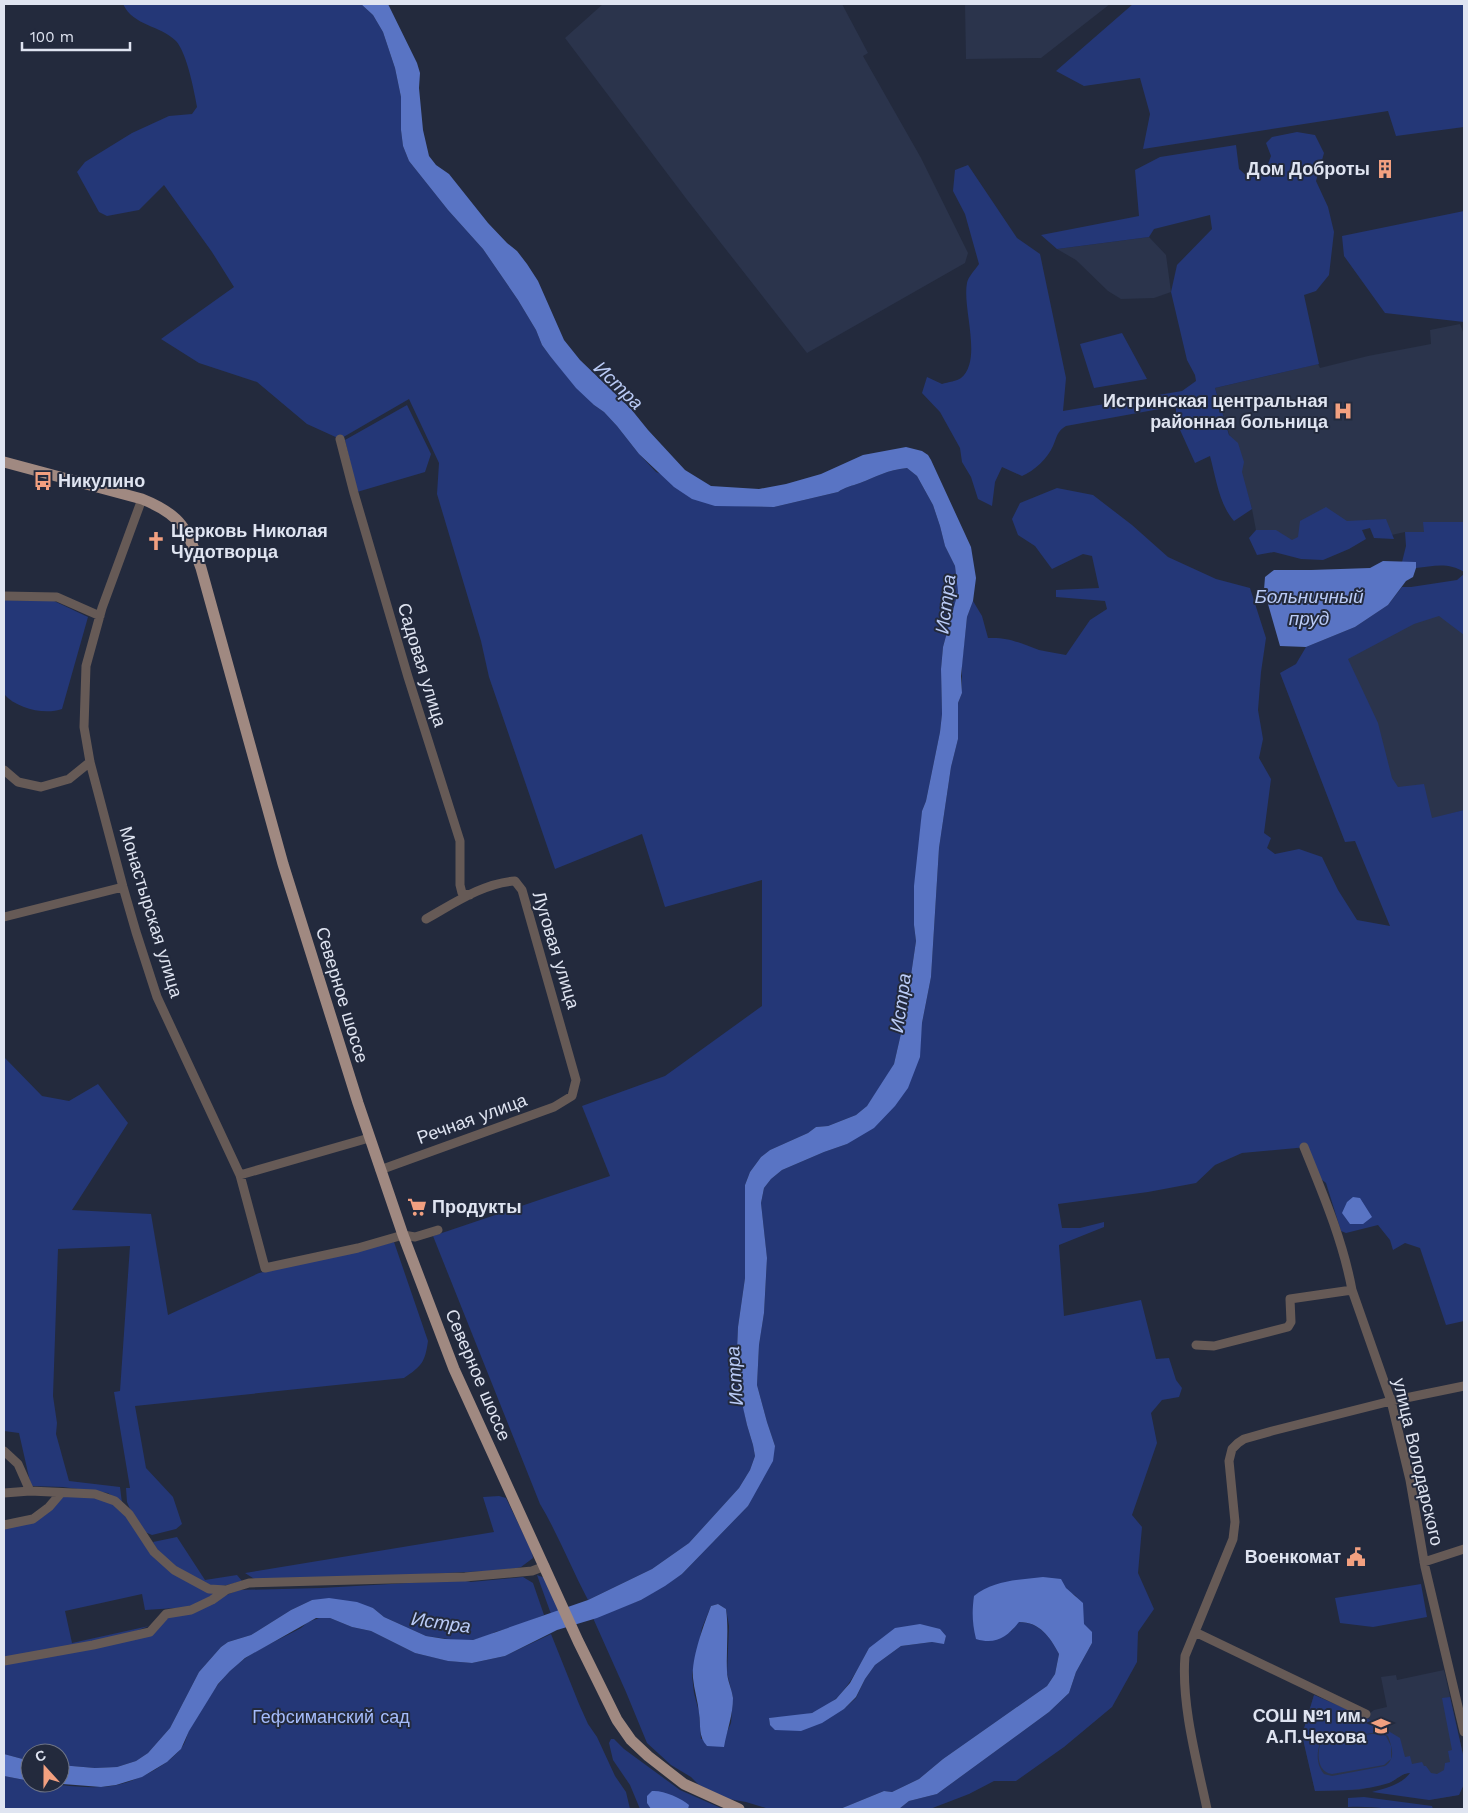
<svg xmlns="http://www.w3.org/2000/svg" width="1468" height="1813" font-family="'Work Sans',sans-serif">
<style>
.built{fill:#2b344c}
.green{fill:#243777;fill-rule:evenodd}
.water{fill:#5974c4}
.lines{fill:none;stroke-linecap:round;stroke-linejoin:round}
.minor{stroke:#665a56;stroke-width:9}
.major{stroke:#a08981;stroke-width:11}
.labels{text-anchor:middle;stroke-width:4;stroke-linejoin:round;paint-order:stroke}
.poi-label{font-size:18px;font-weight:bold;fill:#dfe4f1;stroke:#232a3d;text-anchor:end}
.street-label{font-size:18px;fill:#dfe4f1;stroke:#232a3d}
.park-label{font-size:18px;fill:#a5bcfc;stroke:#232a3d}
.water-label{font-size:19px;font-style:italic;fill:#bacbf6;stroke:#232a3d}
</style>
<rect width="100%" height="100%" fill="#232a3d"/>
<path class="built" d="M603 4H842L868 53 863 56 921 158 968 253 965 263 807 353 688 201 565 38Z
M965 4H1110L1041 58 966 59Z
M1149 237 1166 255 1171 292 1154 298 1121 299 1108 291 1076 260 1057 249Z
M1460 324 1464 334V532H1405L1378 538 1373 522 1290 545 1262 540 1256 530 1252 509 1215 388 1318 364 1320 368 1368 356 1431 344 1430 330Z
M1464 597V810L1355 841 1294 669Z
M1444 1670 1464 1759V1784L1459 1795 1429 1800 1422 1794 1411 1773H1406L1391 1782 1359 1790 1315 1791 1302 1735 1314 1695 1365 1717 1374 1710 1387 1707 1381 1677 1396 1675 1397 1680Z"/>
<path class="green" d="M123 4H361L373 15 383 32 395 68 401 97V130L403 146 409 161 448 210 483 249 518 300 536 330 542 345 550 356 594 405 604 412 617 426 639 454 656 472 736 506 774 507 838 492C845 487 852 486 860 483 878 476 887 470 907 468L917 476 933 505 940 526 945 546 955 566 958 592 943 647 941 669 942 714 940 732 926 801 922 811 914 925 916 941 905 1016 894 1064 885 1080 867 1106 856 1115 828 1126 816 1127 808 1133 770 1150 761 1157 750 1172 745 1185V1278L738 1327 736 1372 747 1425 753 1445 755 1456 750 1470 739 1488 689 1543 652 1569 588 1600C571 1568 558 1534 540 1504L433 1236 610 1176 582 1106 665 1076 762 1006V880L665 907 642 834 555 869 489 677 481 641 437 494 439 463 409 399 340 439 307 424 257 382 199 363 161 339 234 287 212 252 164 185 139 210 107 216 99 212 77 172 85 162 132 133 169 116 192 114 197 107C194 91 187 53 176 41 160 25 133 26 123 4Z
M1133 4H1464V127L1396 136 1388 111 1143 149 1150 114 1140 78 1084 86 1056 71Z
M1297 132 1315 135 1324 153 1316 181 1328 207 1334 232 1329 275 1316 291 1304 295 1319 364 1215 388 1229 435 1238 443 1244 462 1242 472 1252 509 1234 521C1219 504 1216 478 1210 456L1195 463 1176 421V406L1066 426C1057 431 1057 437 1053 446 1048 458 1034 471 1022 476L1002 467 995 482 992 506 978 499 971 477 962 462 960 448 940 412 922 393 927 377 942 384C948 382 957 381 961 378 983 360 962 308 967 283 968 277 975 270 979 264L965 214 953 191 955 170 968 165 1017 238 1040 254 1066 378 1063 411 1182 391 1196 381 1195 375 1187 360 1171 292 1177 265 1212 229 1210 215 1154 229 1149 237 1057 249 1041 235 1139 216 1135 170 1160 157 1236 145 1239 169 1249 178 1264 174 1271 156 1266 143 1272 137Z
M1464 211V322L1385 313 1344 256 1342 236Z
M1122 333 1147 379 1094 388 1080 344Z
M407 405 431 454 425 472 357 492 345 440Z
M1057 488 1093 495 1132 525 1168 557 1216 579 1250 588 1266 638 1261 672 1258 710 1263 739 1259 758 1271 779 1264 833 1271 838 1267 848 1275 854 1299 849 1322 857 1338 890 1357 920 1390 926 1355 841 1345 842 1280 673 1296 664 1306 647 1355 627 1388 605 1402 587H1411L1457 580 1464 574V635L1439 616 1414 624 1348 659 1378 723 1392 778 1398 787 1424 784 1432 818 1464 810V1321L1446 1325 1420 1248 1405 1243 1393 1250 1390 1240 1378 1225 1346 1233 1341 1231 1326 1183 1321 1179 1307 1147 1242 1153 1215 1165 1196 1183 1148 1192 1058 1204 1062 1228H1080L1104 1222V1227L1059 1245 1064 1316 1141 1300 1156 1359 1169 1358 1176 1380 1182 1388 1179 1397 1162 1400 1151 1413 1157 1443 1132 1515 1142 1527 1138 1573 1154 1609 1138 1632 1137 1662 1112 1707 1064 1747 1016 1781H994L969 1794 930 1809H899L909 1801 937 1794 1049 1712 1069 1693 1076 1672 1092 1643 1084 1625 1076 1596 1043 1577 1011 1632 1018 1622C1040 1622 1050 1637 1059 1654L1055 1674 1047 1686 943 1759 919 1779 892 1792 884 1791 840 1809H769L746 1802 729 1799 699 1785 691 1777 671 1765 647 1743 626 1692 593 1618 641 1600 682 1574 748 1506 775 1446 767 1422 757 1385 759 1345 764 1313 767 1259 761 1203 764 1188 771 1179 782 1170 824 1152 847 1144 920 1044 922 1023 931 977 939 848 951 767 958 739V703L962 693V663L967 617 973 601 982 616 988 638C1010 637 1019 643 1039 650 1047 652 1057 653 1066 655L1090 620 1107 609 1105 601 1056 597V590L1099 588 1092 556 1083 554 1052 569 1035 546 1018 535 1012 519 1020 503ZM718 1604 726 1609 729 1626 727 1673 733 1697 731 1723 727 1732 701 1739 699 1712 694 1693 692 1675 702 1628 711 1606ZM946 1636 944 1643 932 1642 901 1646 875 1665 865 1679 856 1698 844 1709 770 1725 769 1718C783 1717 799 1717 812 1713 842 1703 855 1674 869 1648Z
M1326 507 1347 521 1386 519 1394 539 1374 538 1370 528 1362 530 1366 539 1349 549 1323 560 1301 559 1274 552 1257 555 1249 538 1256 530H1276L1292 540 1298 537 1300 521Z
M1423 522H1464V572C1449 562 1433 566 1416 568L1415 562H1402L1406 546 1405 532H1424Z
M4 600 54 601 88 617 62 709C45 715 17 709 4 694Z
M4 1057 42 1096 69 1101 98 1084 128 1123 72 1210 151 1214 168 1315 259 1273 394 1242 428 1341C425 1362 422 1366 404 1378L135 1406 146 1468 173 1497 182 1524 176 1529 152 1535 145 1532 130 1509 127 1502 126 1488H130L114 1392 120 1391 130 1246 58 1249 53 1396 57 1423 56 1434 69 1481 120 1487 122 1503 108 1493 63 1487 31 1486 19 1433 4 1431Z
M60 1495 94 1497 111 1501 126 1515 151 1552 220 1593 191 1607 145 1610 142 1594 65 1611 72 1643 149 1626 122 1636 4 1658V1528L33 1523Z
M499 1496 506 1498 532 1552 533 1558 521 1567 509 1570 259 1582 245 1573 494 1532 483 1497Z
M177 1537 205 1580 237 1575 242 1581C234 1583 223 1587 215 1586 197 1585 160 1558 153 1542Z
M537 1575 545 1578 559 1611 551 1614Z
M523 1577 533 1583 544 1615 519 1625 495 1632 490 1635 473 1640 462 1641 426 1636 384 1617 373 1608 312 1600 291 1610 251 1635 228 1642 221 1647 199 1672 170 1728 148 1753 136 1761 117 1767 95 1768 60 1765V1753H30V1761L4 1754V1664L151 1635 163 1620 239 1590 321 1588 461 1580 471 1582Z
M1421 1584 1427 1617 1373 1627 1340 1623 1335 1598Z
M322 1617 330 1618 352 1627 371 1631 415 1653 449 1661 472 1663 505 1656 551 1634 579 1704 588 1724 597 1737 615 1776 626 1792 630 1809H4V1776L30 1781V1783C58 1783 89 1791 117 1785 139 1780 172 1764 184 1744 186 1740 187 1735 189 1730 201 1710 213 1688 230 1671 249 1652 277 1641 301 1628L308 1622Z
M1314 1695 1365 1717 1400 1738 1405 1757 1410 1756 1412 1764 1422 1762 1424 1766H1426L1431 1773 1437 1774 1444 1770 1445 1763 1450 1762 1448 1751 1452 1750 1442 1698 1450 1697 1464 1759V1784L1459 1795 1429 1800 1372 1792C1386 1788 1401 1785 1410 1773 1402 1773 1396 1780 1389 1783 1365 1791 1340 1790 1315 1791L1302 1735ZM1379 1732 1388 1736C1392 1747 1396 1759 1385 1766L1332 1776 1324 1774C1317 1766 1316 1754 1320 1743L1324 1740Z
M1378 1733 1386 1736 1391 1746V1759L1384 1765 1332 1774C1318 1772 1317 1756 1320 1745L1324 1741Z
M611 1739H614L624 1749 680 1790 723 1809H640L630 1785 613 1760 609 1743Z
M1364 1797 1432 1806 1433 1809C1405 1813 1376 1805 1348 1807V1798Z"/>
<path class="water" d="M361 4H388L417 63 420 73 419 88 423 130 429 156 436 165 449 174 488 223 507 243 517 251 527 264 538 281 564 340 580 360 631 409 648 430 685 470 711 486 759 489 786 484 821 474 863 455 906 447 922 451 928 455 931 460 971 547 976 578 973 601 967 617 961 676 962 693 958 703V739L951 767 939 848 931 977 922 1023 920 1057 908 1088 895 1106 874 1128 847 1144 824 1152 782 1170 771 1179 764 1188 761 1203 767 1258 764 1313 759 1345 757 1385 767 1422 775 1446 773 1461 748 1506 682 1574 665 1586 641 1600 597 1618 557 1630 505 1656 472 1663 448 1661 415 1653 371 1631 352 1627 330 1618H316L245 1658 230 1671 218 1684 189 1731 181 1749 167 1762 142 1777 116 1785 101 1787 50 1783H60V1765L95 1768 117 1767 136 1761 148 1753 170 1728 199 1672 221 1647 228 1642 251 1635 291 1610 312 1600 329 1598 357 1602 373 1608 384 1617 426 1636 445 1639 473 1640 588 1600 652 1569 689 1543 739 1488 750 1470 755 1456 753 1445 747 1425 739 1390 736 1372 738 1327 745 1278V1185L750 1172 761 1157 770 1150 808 1133 816 1127 828 1126 856 1115 867 1106 894 1064 905 1016 916 941 914 925V886L922 811 926 801 940 732 942 714 941 669 943 647 958 592 955 566 945 546 940 526 933 505 917 476 907 468C887 470 878 476 860 483 852 486 845 487 838 492L774 507 715 506 692 499 674 487 639 454 617 426 604 412 594 405 576 388 550 356 542 345 536 330 518 300 483 249 448 210 409 161 403 146 401 130V97L395 68 383 32 373 15Z
M1383 561 1416 562V568L1413 577 1406 581 1388 605 1355 627 1306 647 1280 646 1264 590 1265 577 1274 570H1311L1370 568Z
M1353 1197 1360 1198 1372 1217 1363 1224H1350L1342 1213 1347 1202Z
M1043 1577 1061 1579 1066 1588 1083 1603 1084 1624 1092 1632V1643L1076 1672 1069 1693 1049 1712 937 1794 909 1801 899 1809H840L884 1791 892 1792 919 1779 943 1759 1047 1686 1055 1674 1059 1654C1050 1637 1040 1622 1019 1622 1007 1637 996 1645 976 1639 972 1623 972 1611 974 1596 994 1580 1019 1580 1043 1577Z
M718 1604 726 1609C729 1630 726 1650 727 1671 727 1680 732 1689 733 1698 733 1715 727 1730 724 1747L707 1746C698 1736 701 1726 699 1713 698 1701 694 1690 693 1678 691 1659 704 1624 711 1606Z
M920 1624 940 1629 946 1636 944 1644 932 1642 901 1646 875 1665 865 1679 856 1697 844 1709 822 1723 801 1731 775 1730 770 1725 769 1718 812 1713 836 1699 850 1683 869 1648 895 1628Z
M4 1754 30 1761V1781L4 1776Z
M652 1791C663 1790 681 1798 689 1805L688 1809H651L647 1803V1796Z"/>
<g class="lines">
<path class="minor" d="M340 439 354 493 408 677 460 841V885L462 893 470 895
M142 499 102 608 86 666 84 727 90 762 123 887 136 932 157 997 240 1175 265 1268 358 1248 403 1235 415 1237 438 1230
M4 596 57 597 100 616
M4 770 18 782 41 787 69 779 90 762
M4 917 123 887
M1304 1147C1323 1194 1343 1241 1352 1290L1391 1401 1410 1480 1425 1567 1464 1732
M380 1170 554 1107 572 1096 576 1080 522 890 515 881C483 883 453 904 426 919
M240 1175 369 1138
M1196 1345 1214 1346 1288 1327 1291 1322 1290 1299 1352 1290
M4 1451 18 1464 30 1491 95 1494 115 1501 129 1514 154 1552 174 1570 209 1589 226 1590
M4 1493 30 1491
M4 1525 33 1519 49 1507 61 1493
M1424 1562 1464 1549
M1195 1632 1366 1714
M4 1661 93 1645 150 1632 166 1614 191 1610 212 1600 226 1590 249 1583 465 1577 532 1571 545 1566
M1207 1809C1197 1762 1181 1704 1185 1656L1233 1539 1235 1522 1229 1461 1232 1449 1238 1443 1244 1439 1272 1431 1391 1401 1464 1386"/>
<path class="major" d="M4 462 142 499C182 515 187 529 201 568L283 864 358 1103 403 1235 454 1369 578 1641 617 1720 631 1740 648 1756 684 1784 739 1809"/>
</g>
<defs>
<g id="building-bare" transform="scale(1.5)"><path d="M-4-6H4V6H1V3H-1V6H-4ZM-2.5-4.3h1.7v1.8h-1.7ZM.8-4.3h1.7v1.8H.8ZM-2.5-1h1.7V.8h-1.7ZM.8-1h1.7V.8H.8Z" fill="#f2a080" stroke="#232a3d" stroke-width="2.5" paint-order="stroke"/></g>
<g id="hospital-bare" transform="scale(1.5)"><path d="M-5-5h3v3.5h4V-5h3V5h-3V1.5h-4V5h-3Z" fill="#f2a080" stroke="#232a3d" stroke-width="2.5" paint-order="stroke"/></g>
<g id="bus-bare" transform="scale(1.5)"><path d="M-5-6H5V4H4V6H2V4H-2V6H-4V4H-5ZM-3.5-4V0h7V-4ZM-3.5 1.2v1.5H-2V1.2ZM2 1.2v1.5H3.5V1.2Z" fill="#f2a080" stroke="#232a3d" stroke-width="2.5" paint-order="stroke"/></g>
<g id="church-bare" transform="scale(1.5)"><path d="M-1.2-6h2.4v3.5h3.3v2.4h-3.3V6h-2.4V-.1h-3.3v-2.4h3.3Z" fill="#f2a080" stroke="#232a3d" stroke-width="2.5" paint-order="stroke"/></g>
<g id="supermarket-bare" transform="scale(1.5)"><path d="M-6-5.5h2.5l.6 2H6L4.5 2H-2.5L-4.4-4H-6ZM-1.5 3.2a1.3 1.3 0 1 0 .1 0ZM3 3.2a1.3 1.3 0 1 0 .1 0Z" fill="#f2a080" stroke="#232a3d" stroke-width="2.5" paint-order="stroke"/></g>
<g id="civic-bare" transform="scale(1.5)"><path d="M-.6-6.5H3V-4.5H.6V-3L4-1V1h2V6H-6V1h2V-1L-.6-3ZM-1.2 2.5V6h2.4V2.5Z" fill="#f2a080" stroke="#232a3d" stroke-width="2.5" paint-order="stroke"/></g>
<g id="school-bare" transform="scale(1.5)"><path d="M0-5L7-2L0 1L-7-2ZM-4 1L0 2.5L4 1V4Q0 6-4 4Z" fill="#f2a080" stroke="#232a3d" stroke-width="2.5" paint-order="stroke"/></g>
</defs>
<g fill-rule="evenodd">
<use href="#building-bare" x="1385" y="169"/>
<use href="#hospital-bare" x="1343" y="411"/>
<use href="#bus-bare" x="43" y="481"/>
<use href="#church-bare" x="156" y="541"/>
<use href="#supermarket-bare" x="417" y="1207"/>
<use href="#civic-bare" x="1356" y="1557"/>
<use href="#school-bare" x="1381" y="1726"/>
</g>
<g class="labels">
<g class="poi-label">
<text x="1370" y="175">Дом Доброты</text>
<text x="1328" y="407">Истринская центральная<tspan x="1328" dy="21">районная больница</tspan></text>
<text x="58" y="487" text-anchor="start">Никулино</text>
<text x="171" y="537" text-anchor="start">Церковь Николая<tspan x="171" dy="21">Чудотворца</tspan></text>
<text x="432" y="1213" text-anchor="start">Продукты</text>
<text x="1341" y="1563">Военкомат</text>
<text x="1366" y="1722">СОШ №1 им.<tspan x="1366" dy="21">А.П.Чехова</tspan></text>
</g>
<g class="street-label">
<text transform="translate(422 665) rotate(73)" y="6">Садовая улица</text>
<text transform="translate(151 912) rotate(73)" y="6">Монастырская улица</text>
<text transform="translate(556 950) rotate(73)" y="6">Луговая улица</text>
<text transform="translate(342 995) rotate(73)" y="6">Северное шоссе</text>
<text transform="translate(472 1119) rotate(-20)" y="6">Речная улица</text>
<text transform="translate(478 1375) rotate(67)" y="6">Северное шоссе</text>
<text transform="translate(1418 1462) rotate(77)" y="6">улица Володарского</text>
</g>
<g class="park-label">
<text x="331" y="1723">Гефсиманский сад</text>
</g>
<g class="water-label">
<text transform="translate(619 385) rotate(44)" y="7">Истра</text>
<text x="1309" y="603">Больничный<tspan x="1309" dy="22">пруд</tspan></text>
<text transform="translate(945 604) rotate(-83)" y="7">Истра</text>
<text transform="translate(900 1003) rotate(-82)" y="7">Истра</text>
<text transform="translate(734 1376) rotate(-94)" y="7">Истра</text>
<text transform="translate(441 1622) rotate(8)" y="7">Истра</text>
</g>
</g>
<rect width="1468" height="1813" fill="none" stroke="#dfe4f1" stroke-width="10"/>
<g transform="translate(45 1768) rotate(339)"><circle r="24" fill="#232a3d" stroke="#6e7485"/>
<path d="M0-4L9 19L0 12L-9 19Z" fill="#f2a080"/>
<text y="-8" font-size="14" font-weight="bold" text-anchor="middle" fill="#dfe4f1">С</text>
</g>
<path d="M22 42v8h108v-8" fill="none" stroke="#dfe4f1" stroke-width="2.5"/>
<text x="30" y="42" font-size="15" fill="#dfe4f1" stroke="#232a3d" stroke-width="4" paint-order="stroke">100 m</text>
</svg>
